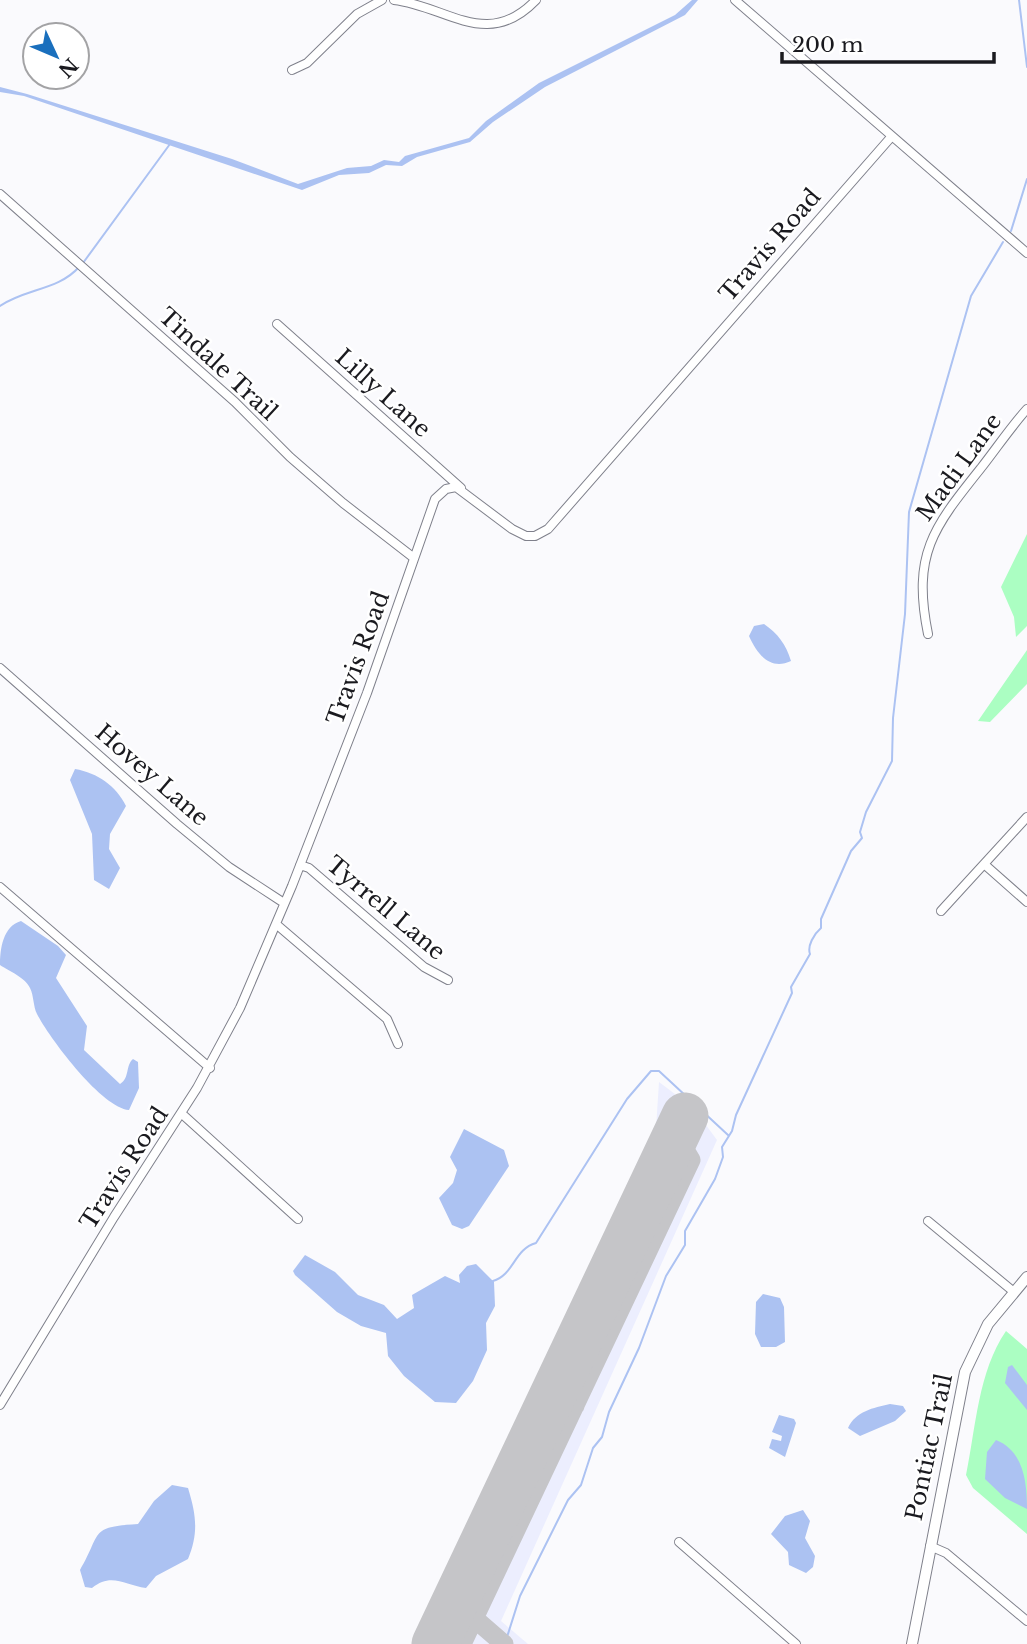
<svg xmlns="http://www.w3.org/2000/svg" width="1027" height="1644" font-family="'Libre Baskerville',serif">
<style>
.built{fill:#eceefe}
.green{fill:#abfec2}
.water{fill:#acc2f2}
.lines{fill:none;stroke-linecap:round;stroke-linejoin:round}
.stream{stroke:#acc2f2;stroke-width:2}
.taxiway{stroke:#c5c5c8;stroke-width:19}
.runway{stroke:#c5c5c8;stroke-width:47}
.minor-casing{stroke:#7f808b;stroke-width:10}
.major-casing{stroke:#7f808b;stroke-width:12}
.minor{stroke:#fff;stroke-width:8}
.major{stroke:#fff;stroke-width:10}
.labels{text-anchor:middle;stroke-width:5;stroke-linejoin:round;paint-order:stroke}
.street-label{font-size:23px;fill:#1a1a1f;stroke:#fff}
</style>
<rect width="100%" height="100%" fill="#fafafd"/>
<path class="built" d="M659 1082 704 1116 703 1121 717 1140 501 1621 528 1644H412L632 1183 656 1128Z"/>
<path class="green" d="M1027 534V626L1016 637 1014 617 1001 587Z
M1027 650V684L990 722 978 721Z
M1006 1331 1027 1349V1534L973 1488 966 1475C976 1427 978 1372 1006 1331Z"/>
<path class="water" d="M692 0H698L685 15 545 87 493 122 470 142 417 157 402 166 386 165 369 173 339 175 302 190 24 96 0 92V87L27 94 232 159 298 184 347 168 371 166 384 160 399 162 405 156 469 138 486 121 539 83 675 15Z
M764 624C778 634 786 644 791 661 770 671 757 654 749 636L754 626Z
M75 769C98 773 116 786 126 806L110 834 109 849 120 868 109 889 94 880 92 834 70 780Z
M21 921 58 946 66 955 56 978 87 1026 84 1050 120 1084C130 1078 125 1066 133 1059L138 1062 139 1088 129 1110C102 1108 50 1039 37 1014 33 1006 34 996 30 988 26 978 9 971 0 965 0 949 3 926 21 921Z
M464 1129 504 1150 509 1166 469 1226 462 1229 452 1225 439 1198 453 1183 457 1170 450 1157Z
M305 1255 335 1272 358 1295 384 1305 397 1319 414 1308 412 1295 445 1276 460 1283 459 1275 467 1266 476 1264 494 1282 495 1306 486 1323 487 1350 473 1381 456 1403 435 1402 404 1376 388 1356 386 1333 361 1326 337 1312 295 1275 293 1271Z
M763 1294 780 1298 784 1307 785 1342 776 1347H761L755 1334 756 1302Z
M1012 1365 1027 1385V1410L1005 1383 1008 1367Z
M890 1404 903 1406 906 1411 895 1421 860 1436 848 1428C856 1411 873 1408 890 1404Z
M779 1415 794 1419 796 1423 785 1457 769 1448 772 1439 781 1441 782 1436 772 1432Z
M996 1440C1024 1451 1027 1483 1027 1509L1005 1498 985 1479 987 1452Z
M172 1485 188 1488C196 1514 199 1533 188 1559L156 1576 146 1588C125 1585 111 1572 92 1588L85 1587 80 1570C102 1533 88 1527 138 1524L154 1501Z
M803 1510 810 1521 805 1538 815 1556 813 1567 806 1573 789 1565 788 1552 771 1534 785 1516Z"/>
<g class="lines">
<path class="stream" d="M1019 0 1027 67
M1011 231 1027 179
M83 263 170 144
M0 306C24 289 59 290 79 267
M493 1281C514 1275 514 1249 536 1243L627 1099 651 1071H659L728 1135
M507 1637 520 1596 568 1500 581 1485 593 1448 602 1437 609 1412 639 1348 666 1276 685 1245V1231L715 1179 723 1157 722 1147 732 1131 736 1115 792 993 791 987 810 954C807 946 814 934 821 928V919L851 851 862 838 860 832 866 812 892 761 893 718 905 614 909 512 971 296 1003 242"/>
<path class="taxiway" d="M657 1174 679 1185
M553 1395 575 1406
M475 1619 504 1644
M462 1644 691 1160 685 1150 672 1142"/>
<path class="runway" d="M435 1644 685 1116"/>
<g class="minor-casing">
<path id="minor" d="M394 0C447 6 487 51 536 0
M735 0 1027 253
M292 70 307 63 357 14 382 0
M0 194 235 402 290 457 343 503 414 558
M277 324 461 488
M928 634C912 554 933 528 981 468 996 449 1010 428 1027 409
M0 668 177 824 229 867 284 903
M984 864 1027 902
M300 865 309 868 424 967 448 980
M0 887 210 1068
M941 911 1027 817
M276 924 387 1019 398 1044
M181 1113 298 1219
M928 1221 1014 1292
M0 1405 114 1217 197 1088 240 1008 292 886 367 693 435 499 446 489 456 487 512 529 526 536H535L548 529 892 136
M679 1542 796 1644
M930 1546 946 1553 1027 1621"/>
</g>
<g class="major-casing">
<path id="major" d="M912 1644 965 1372 988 1324 1027 1277"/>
</g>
<use href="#minor" class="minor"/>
<use href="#major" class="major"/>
</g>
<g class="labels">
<g class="street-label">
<text transform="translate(770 245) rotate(-49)" y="8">Travis Road</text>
<text transform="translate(218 364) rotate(43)" y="8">Tindale Trail</text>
<text transform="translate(383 393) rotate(42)" y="8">Lilly Lane</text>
<text transform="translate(959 467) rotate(-54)" y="8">Madi Lane</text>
<text transform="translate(358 658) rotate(-70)" y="8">Travis Road</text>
<text transform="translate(152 775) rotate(41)" y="8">Hovey Lane</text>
<text transform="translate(386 908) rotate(40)" y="8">Tyrrell Lane</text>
<text transform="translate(124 1168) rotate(-57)" y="8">Travis Road</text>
<text transform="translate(929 1447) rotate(-78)" y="8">Pontiac Trail</text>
</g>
</g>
<g transform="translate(56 56) rotate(134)"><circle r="33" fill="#ffffff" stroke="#a3a3a5" stroke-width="2"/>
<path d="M0-5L12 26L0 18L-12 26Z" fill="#1a6fbd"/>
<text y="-10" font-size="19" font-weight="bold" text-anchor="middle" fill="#1a1a1f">N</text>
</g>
<path d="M782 52v10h212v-10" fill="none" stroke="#1a1a1f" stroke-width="3.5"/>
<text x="792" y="52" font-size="21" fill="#1a1a1f" stroke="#ffffff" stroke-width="5" paint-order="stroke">200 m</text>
</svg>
